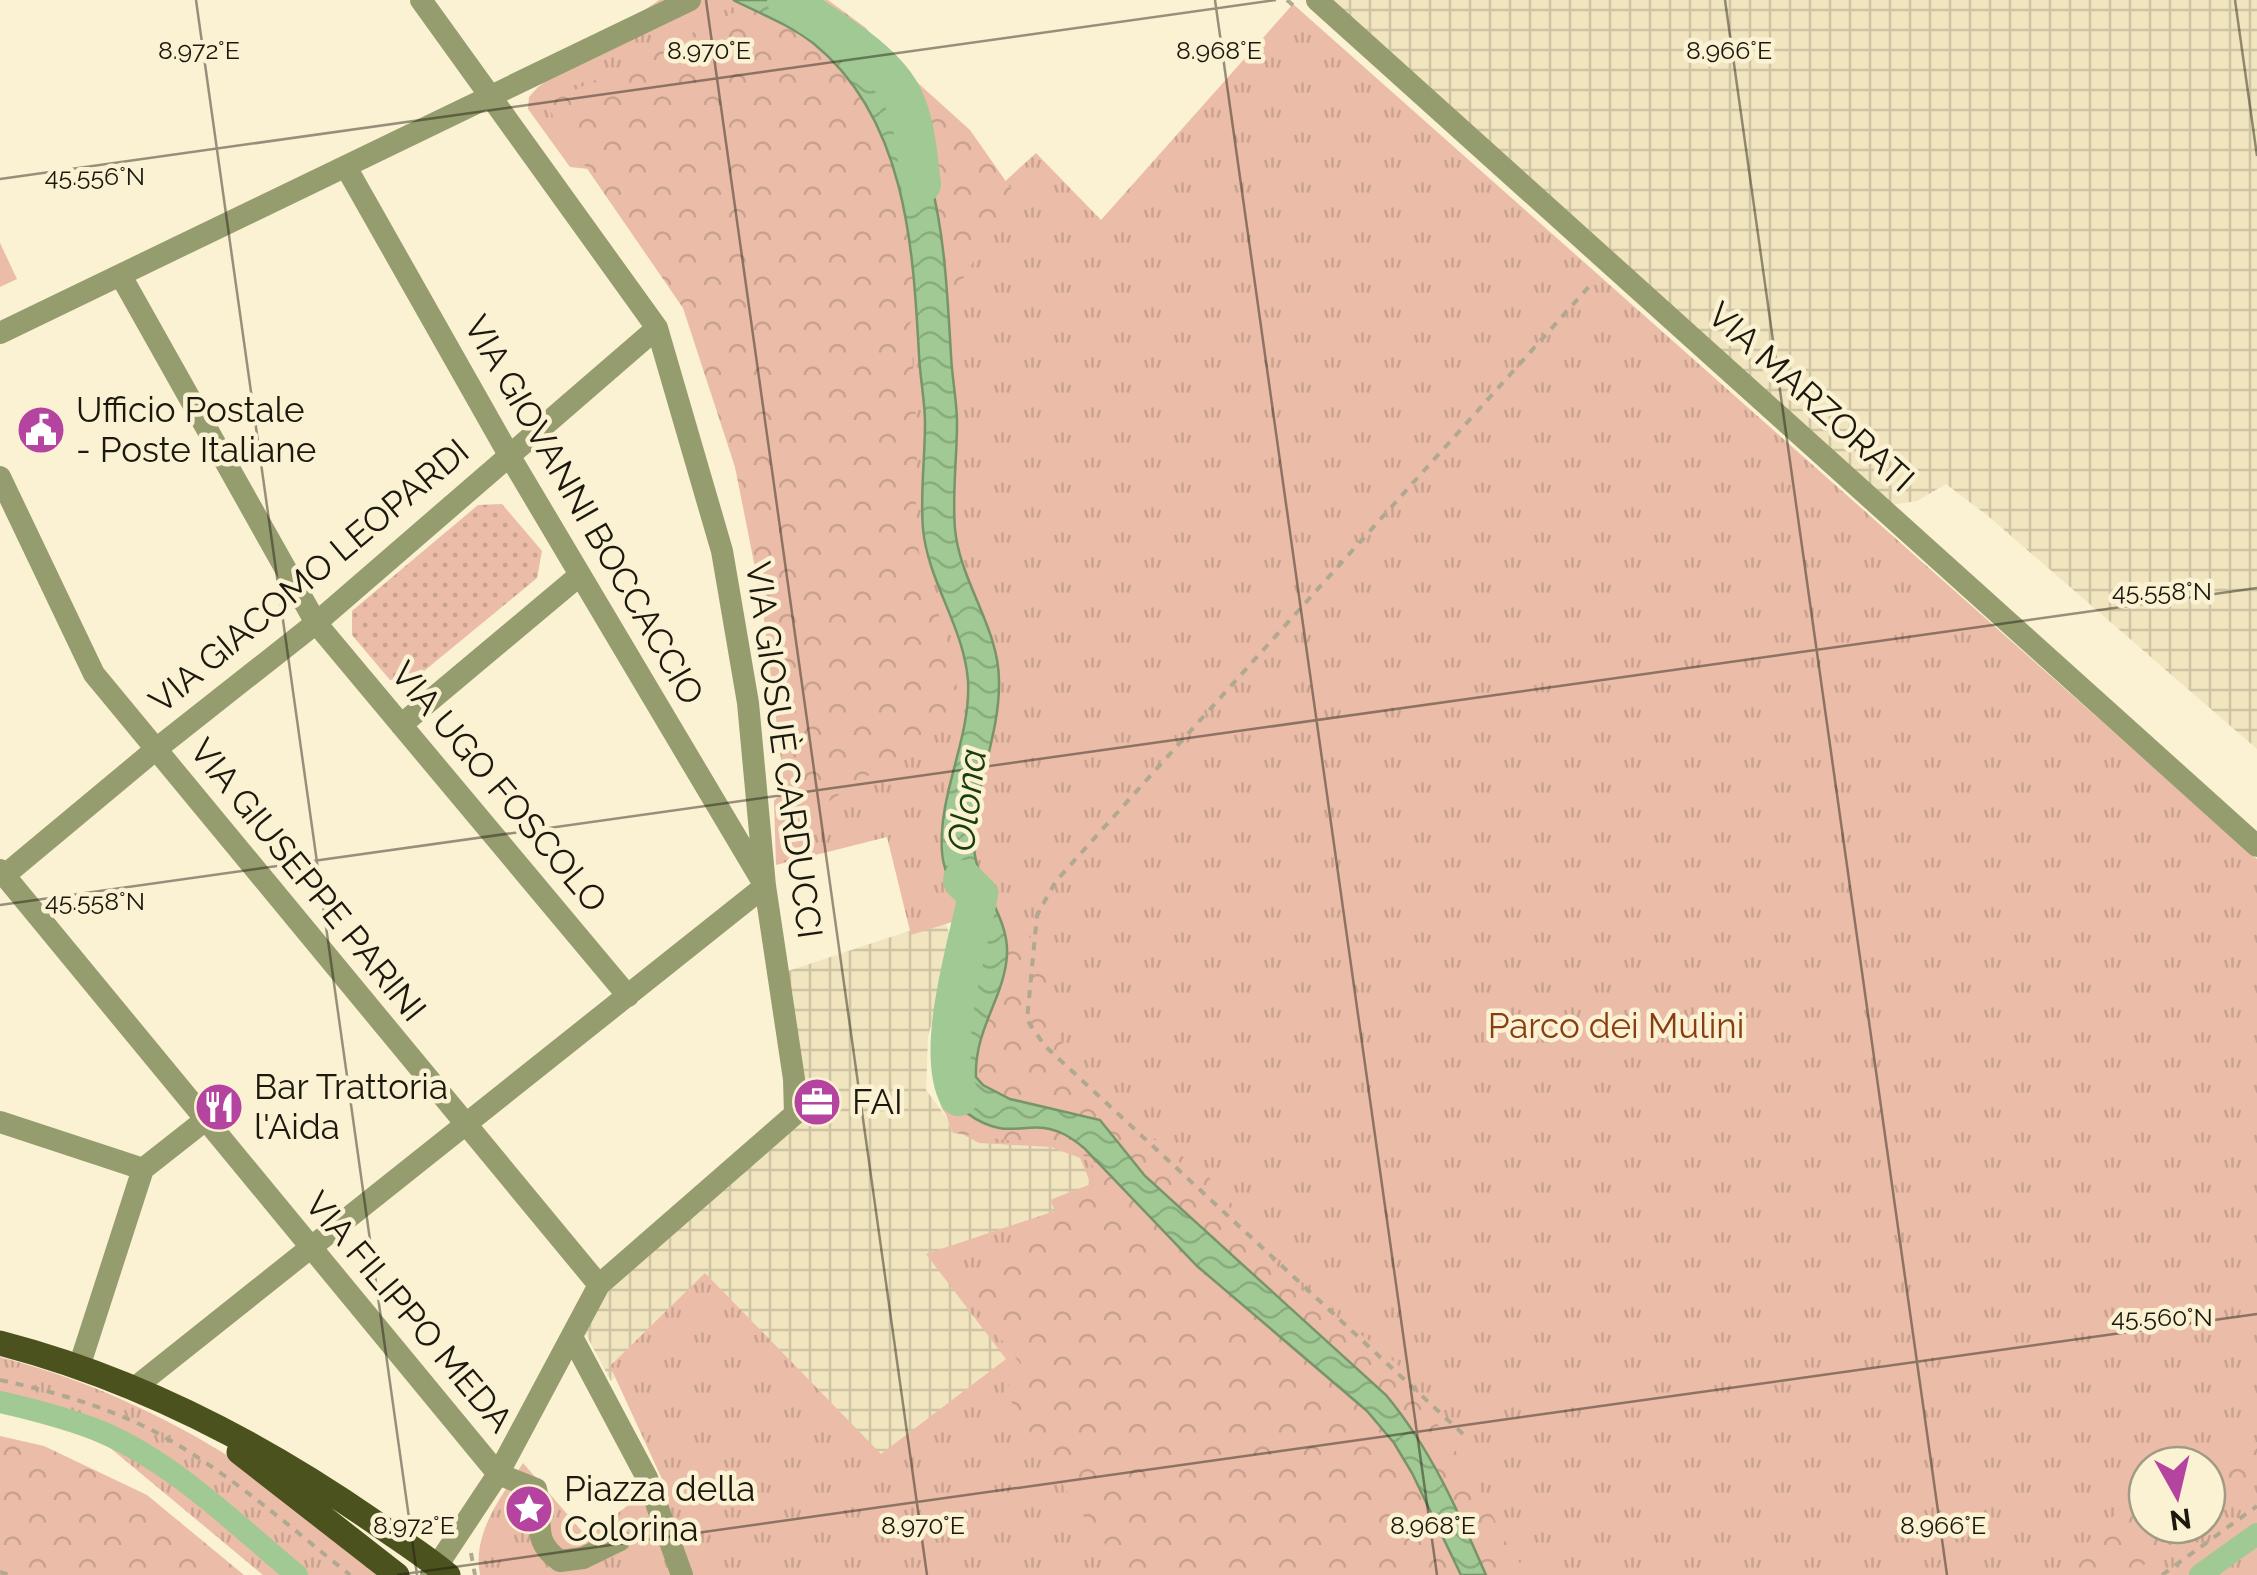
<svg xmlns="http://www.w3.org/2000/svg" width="2257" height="1575" font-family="Raleway,sans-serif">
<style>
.industrial{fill:url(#industrial-grid)}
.grass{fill:url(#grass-tufts);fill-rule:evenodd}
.forest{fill:url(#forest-crowns)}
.garden{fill:url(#garden-dots)}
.pitch{fill:#ebbda8}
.water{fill:url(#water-waves);stroke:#78946b;stroke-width:2.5}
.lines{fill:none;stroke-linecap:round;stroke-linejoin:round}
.canal{stroke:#a0c993;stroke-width:22}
.river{stroke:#a0c993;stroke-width:40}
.path{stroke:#b0a891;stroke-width:4;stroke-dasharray:8 8;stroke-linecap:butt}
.minor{stroke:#959c6d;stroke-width:22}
.major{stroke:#4c521e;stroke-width:25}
.ticks{fill:none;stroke:#1b180d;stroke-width:2.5;stroke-opacity:0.45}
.labels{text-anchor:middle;stroke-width:9;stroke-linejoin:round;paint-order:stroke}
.street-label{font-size:35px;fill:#1b180d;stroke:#fbf1d3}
.poi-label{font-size:35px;fill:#1b180d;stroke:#fbf1d3;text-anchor:start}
.park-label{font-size:35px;fill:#893d13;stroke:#fbf1d3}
.water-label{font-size:38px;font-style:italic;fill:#194009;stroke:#fbf1d3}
.ticks-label{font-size:25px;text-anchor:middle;fill:#1b180d;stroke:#fbf1d3;stroke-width:9;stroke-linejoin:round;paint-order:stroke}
</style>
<defs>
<pattern id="industrial-grid" width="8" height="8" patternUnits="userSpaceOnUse" patternTransform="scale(2.5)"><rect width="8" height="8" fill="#f1e5bf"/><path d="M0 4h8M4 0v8" fill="none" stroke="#cec4a3"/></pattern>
<pattern id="grass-tufts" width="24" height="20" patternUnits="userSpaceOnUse" patternTransform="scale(2.5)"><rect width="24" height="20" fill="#ebbda8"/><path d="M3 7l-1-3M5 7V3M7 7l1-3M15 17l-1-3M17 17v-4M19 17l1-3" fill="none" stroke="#c9a28f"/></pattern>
<pattern id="forest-crowns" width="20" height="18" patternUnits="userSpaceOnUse" patternTransform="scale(2.5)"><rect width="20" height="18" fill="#ebbda8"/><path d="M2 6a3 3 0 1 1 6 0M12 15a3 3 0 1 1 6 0" fill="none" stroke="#c9a28f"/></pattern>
<pattern id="garden-dots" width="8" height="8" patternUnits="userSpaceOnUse" patternTransform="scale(2.5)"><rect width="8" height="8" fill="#ebbda8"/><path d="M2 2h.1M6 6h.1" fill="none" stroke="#c9a28f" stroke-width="1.8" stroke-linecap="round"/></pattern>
<pattern id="water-waves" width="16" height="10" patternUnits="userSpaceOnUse" patternTransform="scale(2.5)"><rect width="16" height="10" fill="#a0c993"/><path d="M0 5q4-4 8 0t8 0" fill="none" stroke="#89ac7e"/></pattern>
</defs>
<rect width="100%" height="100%" fill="#fbf1d3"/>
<path class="industrial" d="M1321 0H2257V749L1988 516 1946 484 1917 501 1891 505Z
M945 919 953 949 928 1036 926 1090 947 1118 953 1133 1071 1149 1088 1157 1102 1183 1026 1372 878 1491 691 1303 611 1381 582 1327 603 1286 798 1115 782 973Z"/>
<path class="grass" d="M659 0H828L866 28 913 84 964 219 1036 153 1101 220 1293 4 2257 859V1575H480C472 1533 501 1497 523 1463L587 1537 662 1479 610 1366 705 1273 881 1454 1006 1359 926 1254 1055 1211 1050 1200 1091 1184 1080 1158 1051 1147 979 1143 960 1133 942 1109 937 1091 934 1050 967 944 963 932 952 922 911 935 887 837 776 865 774 801 792 781 771 617 741 487 686 299 598 170 570 167 528 109 529 97 538 87ZM2147 1465H2207V1525H2147Z
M0 1357C160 1398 274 1483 406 1575H263L73 1417 0 1398Z"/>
<path class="forest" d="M760 0H826L970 130 1014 193 960 284 910 323C913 366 916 409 917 453 917 484 914 514 918 545 921 571 932 593 940 618 952 650 958 682 959 716L805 817 790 834 762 603 735 467 683 308 555 122 548 103Z
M1001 916C1065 939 1042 1018 1073 1067 1108 1121 1158 1134 1203 1172 1237 1201 1254 1243 1284 1274 1319 1309 1362 1331 1398 1365L1473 1477 1510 1550 1529 1575H1133C1082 1525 1042 1450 1004 1390L1026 1371 959 1285 1102 1183 1088 1158 1071 1149 953 1133C918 1048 942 999 970 918Z
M0 1436 44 1446 147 1495 244 1575H0Z
M2257 1442V1484L2207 1520V1465H2204Z
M2147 1490V1525H2199L2130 1575H2056L2132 1497Z"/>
<path class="garden" d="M502 504 542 551 537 578 418 676 390 680 352 635V611L478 505Z"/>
<path class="pitch" d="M0 243 17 279 0 287Z"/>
<path class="water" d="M733 0C751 0 777 0 794 0 813 5 834 28 848 41 941 126 944 238 951 355 952 378 957 401 957 423 957 459 952 494 955 529 960 582 999 628 999 681 1000 738 972 790 974 846 975 883 1009 916 1007 954 1005 997 974 1029 976 1077L983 1085 1010 1099 1100 1120 1145 1176 1386 1395C1431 1449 1458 1511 1486 1575H1461L1412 1473 1394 1443 1367 1411 1197 1266 1084 1148C1072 1138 1060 1130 1044 1128 1030 1126 1013 1131 999 1128 979 1124 953 1107 947 1088 933 1040 978 997 978 950 978 914 944 888 942 852 938 793 971 739 968 681 964 627 928 582 923 529 920 494 925 459 925 423 925 401 920 378 919 355 913 246 906 118 813 43 788 24 761 14 733 0Z"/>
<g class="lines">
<path class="canal" d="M0 1402C35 1410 71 1419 104 1433 177 1465 236 1525 297 1575
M2200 1575 2257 1534"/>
<path class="river" d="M787 0C824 26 886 59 904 100 916 126 917 156 921 184
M959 1096C935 1051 968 945 978 895L963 880"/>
<path class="path" d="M1287 0 1296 8
M0 1380C55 1392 109 1407 159 1434 228 1472 289 1526 350 1575
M1463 1434 1045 1046 1027 1020 1037 915 1056 881 1594 281
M471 1553 475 1575
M0 1572 10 1575
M2162 1575 2257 1506"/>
<path class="minor" d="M421 0 657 328 722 551 748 703 765 886 794 1079 795 1114 599 1285 498 1474 431 1575
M1317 0 2257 846
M121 276 316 623 628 996
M0 333 690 0
M0 477 94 674 599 1285
M401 725 580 575
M0 870 498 1474 536 1489C545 1522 529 1539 560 1561L583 1558 620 1540
M5 875 155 750 316 623 657 328
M0 1122 143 1169
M572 1337 647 1478 682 1575
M79 1367 143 1169 204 1121
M133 1389 765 886 509 455 346 167"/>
<path class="major" d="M0 1343C135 1378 259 1442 373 1521 398 1539 424 1555 448 1575
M239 1452 397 1575"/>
</g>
<path class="ticks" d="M196 0 417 1575M706 0 927 1575M1215 0 1437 1575M1725 0 1947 1575M2235 0 2257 156M0 179 1276 0M0 905 2257 588M397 1575 2257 1314"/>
<defs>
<g id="civic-disc" transform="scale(2.5)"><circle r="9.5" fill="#b444a0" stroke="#fbf1d3"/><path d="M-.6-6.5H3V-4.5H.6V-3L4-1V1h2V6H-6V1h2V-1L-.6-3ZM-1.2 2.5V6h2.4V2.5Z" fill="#fff"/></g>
<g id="office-disc" transform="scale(2.5)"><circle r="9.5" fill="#b444a0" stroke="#fbf1d3"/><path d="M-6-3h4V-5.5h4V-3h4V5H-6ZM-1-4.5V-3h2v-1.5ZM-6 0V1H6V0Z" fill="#fff"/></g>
<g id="restaurant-disc" transform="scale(2.5)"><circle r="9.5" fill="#b444a0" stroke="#fbf1d3"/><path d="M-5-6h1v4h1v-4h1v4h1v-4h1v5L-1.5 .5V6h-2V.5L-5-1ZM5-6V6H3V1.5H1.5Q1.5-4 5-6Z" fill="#fff"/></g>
<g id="sight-disc" transform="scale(2.5)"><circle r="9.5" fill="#b444a0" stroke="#fbf1d3"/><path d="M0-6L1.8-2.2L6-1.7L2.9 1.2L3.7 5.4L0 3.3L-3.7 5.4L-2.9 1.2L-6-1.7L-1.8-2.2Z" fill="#fff"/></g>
</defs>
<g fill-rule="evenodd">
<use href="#civic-disc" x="41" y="430"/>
<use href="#office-disc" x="817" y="1102"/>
<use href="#restaurant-disc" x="219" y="1107"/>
<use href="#sight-disc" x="529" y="1509"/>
</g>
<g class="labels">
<g class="street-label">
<text transform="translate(1811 397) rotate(42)" y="12">VIA MARZORATI</text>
<text transform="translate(584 510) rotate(60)" y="12">VIA GIOVANNI BOCCACCIO</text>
<text transform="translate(309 576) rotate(-40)" y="12">VIA GIACOMO LEOPARDI</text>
<text transform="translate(784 750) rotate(82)" y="12">VIA GIOSUÈ CARDUCCI</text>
<text transform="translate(499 787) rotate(50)" y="12">VIA UGO FOSCOLO</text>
<text transform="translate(308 880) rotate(51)" y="12">VIA GIUSEPPE PARINI</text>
<text transform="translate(409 1312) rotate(50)" y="12">VIA FILIPPO MEDA</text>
</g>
<g class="poi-label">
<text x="76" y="422">Ufficio Postale<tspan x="76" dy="40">- Poste Italiane</tspan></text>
<text x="254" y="1099">Bar Trattoria<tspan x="254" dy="40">l'Aida</tspan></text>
<text x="852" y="1114">FAI</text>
<text x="564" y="1501">Piazza della<tspan x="564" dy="40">Colorina</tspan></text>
</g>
<g class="park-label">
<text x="1616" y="1038">Parco dei Mulini</text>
</g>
<g class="water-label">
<text transform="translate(967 800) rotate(-83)" y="13">Olona</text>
</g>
</g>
<g class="ticks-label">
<text x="199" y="59">8.972°E</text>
<text x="709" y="59">8.970°E</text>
<text x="1219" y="59">8.968°E</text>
<text x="1729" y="59">8.966°E</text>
<text x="95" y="185">45.556°N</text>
<text x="2162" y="600">45.558°N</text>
<text x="95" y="910">45.558°N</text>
<text x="2162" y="1326">45.560°N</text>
<text x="414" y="1534">8.972°E</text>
<text x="923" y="1534">8.970°E</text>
<text x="1433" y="1534">8.968°E</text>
<text x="1943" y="1534">8.966°E</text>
</g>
<g transform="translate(2177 1495) rotate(172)"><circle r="48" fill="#fbf1d3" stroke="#a19a84" stroke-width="2.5"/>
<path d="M0-8L18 38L0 25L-18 38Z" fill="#b444a0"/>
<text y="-15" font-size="28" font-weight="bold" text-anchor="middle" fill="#1b180d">N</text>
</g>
</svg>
